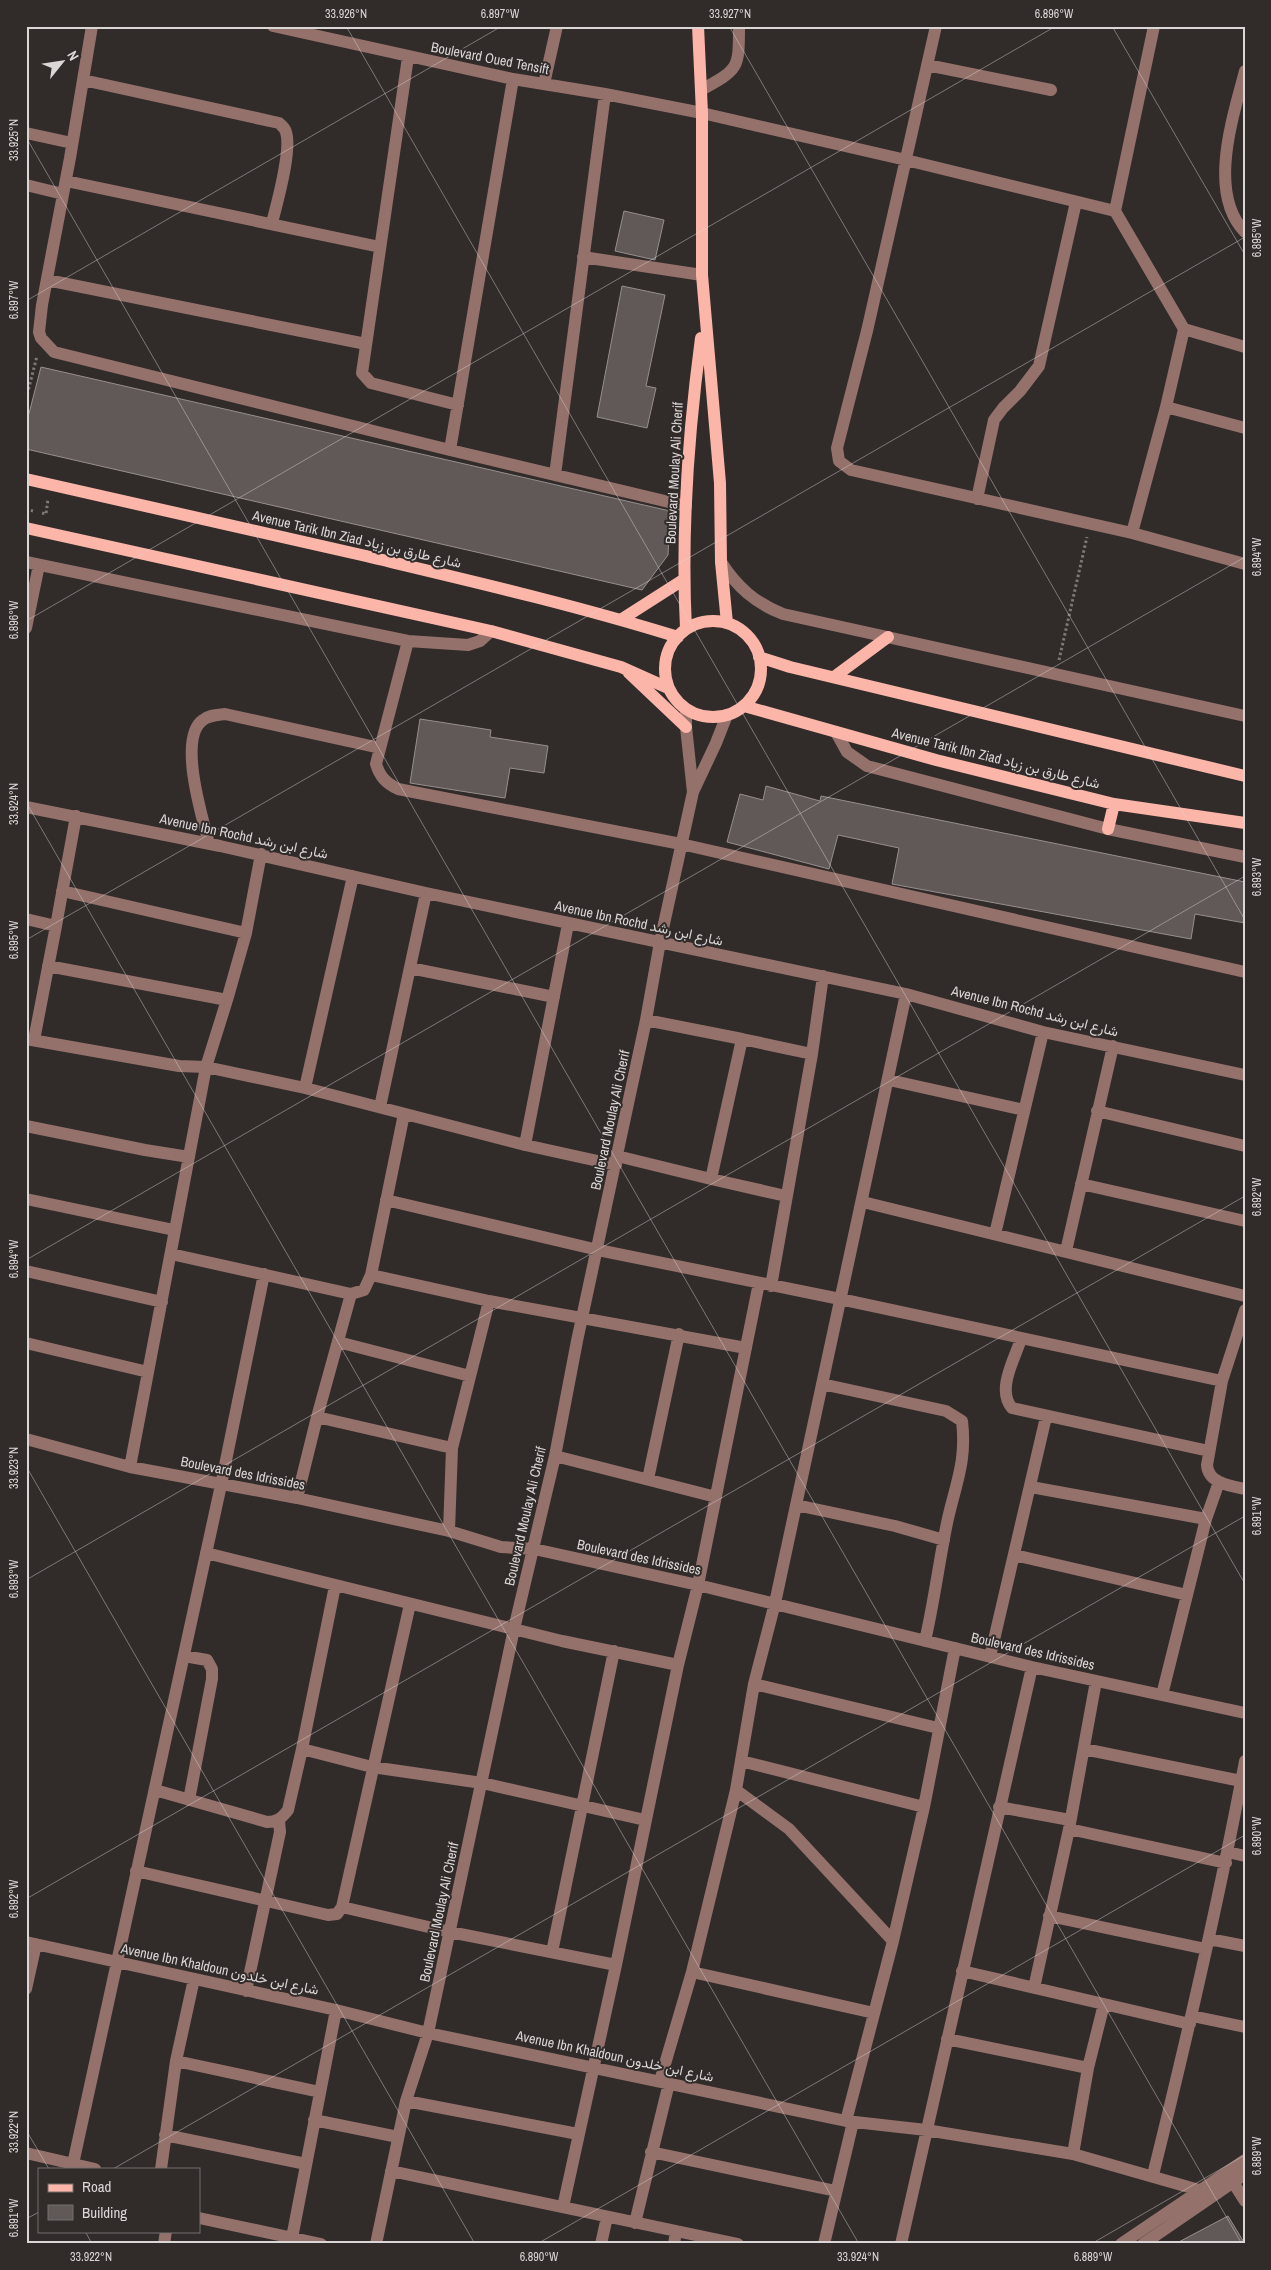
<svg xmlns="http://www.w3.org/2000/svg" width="1271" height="2270" font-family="'Archivo Narrow',Vazirmatn,sans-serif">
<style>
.building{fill:#605957;stroke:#978f8e}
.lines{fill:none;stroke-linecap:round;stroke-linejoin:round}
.path{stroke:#7e7877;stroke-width:3;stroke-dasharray:2.5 2.5;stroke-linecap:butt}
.minor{stroke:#94716b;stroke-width:12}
.major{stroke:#fcb5a9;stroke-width:12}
.ticks{fill:none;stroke:#dbd7d6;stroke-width:1;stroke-opacity:0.45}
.labels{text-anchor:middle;stroke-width:4;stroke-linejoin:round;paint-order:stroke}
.street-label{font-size:14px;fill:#dbd7d6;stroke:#312b2a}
.neatline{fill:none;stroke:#dbd7d6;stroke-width:2}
.ticks-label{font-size:12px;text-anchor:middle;fill:#dbd7d6}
</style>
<rect width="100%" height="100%" fill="#312b2a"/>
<path class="building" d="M624 211 664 220 655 260 615 251Z
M622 286 665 295 646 386 656 388 647 428 597 417Z
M41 367 670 511 668 555 642 590 26 449V425Z
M420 719 491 730 490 737 548 746 544 773 510 768 505 798 410 783Z
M766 786 820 801 821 796 1245 882V923L1195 914 1191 939 892 884 899 848 838 835 829 869 727 842 740 794 763 800Z
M1228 2216 1245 2244H1175Z"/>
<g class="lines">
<path class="path" d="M26 399 37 356
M26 509 33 511
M42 513 46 514 48 499
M1059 660 1087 537"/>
<path class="minor" d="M92 26 70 158 42 305 39 332 41 338 54 352 450 450 686 506
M273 26 513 79 605 94 702 113 906 160 1115 211
M936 26 867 331 837 448 839 461 851 470 1132 533 1245 564
M408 57 362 373 371 383 458 405
M927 65 1051 90
M1245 71C1233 117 1207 193 1245 232
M83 80 279 123C282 126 285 128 286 132 292 151 277 203 272 223
M544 84 557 26
M701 90C739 69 739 69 739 26
M26 133 72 143
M66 181 380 247
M26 185 63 194
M583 257 702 275
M47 280 366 344
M1184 329 1245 347
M1166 407 1245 428
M450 450 513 79
M555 475 605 94
M977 499 994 420 1003 408 1020 391 1039 366 1076 202
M1132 533 1166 407 1184 329 1115 211 1154 26
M26 562 408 641 468 645 480 641 491 631
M721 562C737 587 755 603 783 614L1245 716
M26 628 39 565
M408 641 376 764C380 777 386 783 398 789L681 844 1245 972
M686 709V727L693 792
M836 732 847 752 867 766 1108 829 1245 857
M26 807 220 846 426 893 906 994 1043 1032 1245 1075
M209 844C203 819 177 738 203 720 209 715 217 715 225 714L380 748
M62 891 246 933 261 854
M26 919 56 926 76 816
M48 966 227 1000 246 933
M410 968 554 997
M646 1020 742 1039
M26 1039 179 1066 206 1067 305 1088 525 1145 616 1165
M34 1040 56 926
M889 1080 1024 1110
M305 1088 353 876
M380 1107 426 893
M1097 1111 1245 1146
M26 1126 145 1150 189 1157
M525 1145 568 924
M617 1156 711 1179 742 1039 812 1054 823 976
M711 1179 786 1196
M1081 1184 1245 1221
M26 1199 174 1230
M386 1200 598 1250 840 1299 1222 1381
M863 1202 1245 1296
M995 1234 1043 1032
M1066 1251 1113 1046
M171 1254 351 1294 364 1290 371 1275 404 1114
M26 1271 162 1302
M371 1275 489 1301 746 1348
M771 1286 812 1054
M1245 1310 1222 1381 1207 1465C1208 1483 1230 1486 1245 1489
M1021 1339C1015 1358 996 1390 1012 1408L1209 1451
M338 1342 470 1376
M26 1343 148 1372
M822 1384 946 1411 962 1421C967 1463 955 1485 947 1523 939 1562 934 1602 925 1641
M317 1417 452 1448
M26 1439 130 1467 297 1498 449 1531 501 1547 534 1549 698 1585 1032 1667 1245 1713
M555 1456 716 1497
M130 1467 206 1067 227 1000
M648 1479 679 1334
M1031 1487 1206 1519 1219 1482
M297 1498 317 1417 351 1294
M796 1505 895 1526 944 1540
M449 1531 452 1448 489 1301
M206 1553 562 1641 678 1665
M1014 1555 1187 1595
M184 1656 207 1660 212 1669V1679L189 1800
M990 1657 1046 1417
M754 1684 938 1728
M1162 1695 1206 1519
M302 1749 335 1586
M1084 1749 1241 1781
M741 1761 924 1807 893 1941 846 2121
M155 1790 267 1822C277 1822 282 1818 288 1810L302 1749 372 1767 482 1783 645 1820
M736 1790 789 1829 893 1941
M924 1807 955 1648
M999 1807 1070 1820
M1069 1829 1226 1863
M1228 1852 1245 1856
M136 1871 328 1915 337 1914 342 1907 410 1604
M342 1907 450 1932 616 1965
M1049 1916 1206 1949
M1209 1939 1245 1946
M26 1942 336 2010 428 2033 846 2121 926 2130 1073 2154 1199 2190
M552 1952 614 1651
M962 1971 1190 2024
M692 1972 874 2013
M1034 1988 1069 1829 1096 1681
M26 1989 36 1944
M246 1991 280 1832 279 1820
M1192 2016 1245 2027
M947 2039 1088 2068
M176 2061 320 2092
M660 2081 692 1972 736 1790 754 1684 775 1603 906 994
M406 2101 578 2134
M314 2120 398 2137
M165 2135 306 2164
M651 2152 836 2191
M26 2153 95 2169
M1073 2154 1088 2068 1104 2004
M73 2164 221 1485 264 1274
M161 2169 176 2061 194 1979
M391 2171 738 2244
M1153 2175C1187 2038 1219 1900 1245 1761
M1229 2176 1245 2201
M563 2207 616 1965 678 1665 698 1585 759 1283
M199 2218 321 2244
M635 2223 669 2083
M292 2238 336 2010
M164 2244 166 2231
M376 2244 406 2101 428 2033 514 1629 555 1456 577 1341 646 1020 660 942 693 792 716 743 727 715
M601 2244 607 2217
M674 2244 676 2231
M824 2244 853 2122
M901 2244 1032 1667
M1121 2244 1245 2160
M1143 2244 1245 2174"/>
<path class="major" d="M698 26 702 113V275L720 483 721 562 727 623
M26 479C140 504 253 530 366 556 471 581 575 605 678 637
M26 528 491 631 621 667 668 688
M622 619 683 580
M665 669a48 48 0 1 1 96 0a48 48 0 1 1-96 0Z
M686 629C681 532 688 435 701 338
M759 657 790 667 1245 776
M629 673 686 727
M834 677 888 637
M744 706 936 760 1114 804 1245 823
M1108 829 1114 804"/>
</g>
<path class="ticks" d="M346 26 1245 1584M729 26 1245 920M1112 26 1245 255M26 137 1242 2244M26 301 502 26M26 621 1056 26M26 802 859 2244M26 940 1245 237M26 1260 1245 557M26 1466 475 2244M26 1580 1245 876M26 1899 1245 1196M26 2130 49 2169M113 2169 1245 1516M26 2219 39 2212M85 2231 92 2244M537 2244 1245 1835M1091 2244 1245 2155"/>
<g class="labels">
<g class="street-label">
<text transform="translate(490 58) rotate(11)" y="5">Boulevard Oued Tensift</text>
<text transform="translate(674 473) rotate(-87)" y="5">Boulevard Moulay Ali Cherif</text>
<text transform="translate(357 539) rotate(13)" y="5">Avenue Tarik Ibn Ziad شارع طارق بن زياد</text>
<text transform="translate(996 758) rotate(14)" y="5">Avenue Tarik Ibn Ziad شارع طارق بن زياد</text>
<text transform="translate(244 836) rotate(12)" y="5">Avenue Ibn Rochd شارع ابن رشد</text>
<text transform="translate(639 923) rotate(12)" y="5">Avenue Ibn Rochd شارع ابن رشد</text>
<text transform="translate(1035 1011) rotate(14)" y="5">Avenue Ibn Rochd شارع ابن رشد</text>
<text transform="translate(610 1120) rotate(-78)" y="5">Boulevard Moulay Ali Cherif</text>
<text transform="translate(243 1473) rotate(11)" y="5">Boulevard des Idrissides</text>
<text transform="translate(525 1516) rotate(-77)" y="5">Boulevard Moulay Ali Cherif</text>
<text transform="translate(639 1557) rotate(12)" y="5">Boulevard des Idrissides</text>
<text transform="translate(1033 1651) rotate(13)" y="5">Boulevard des Idrissides</text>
<text transform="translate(439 1912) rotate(-78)" y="5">Boulevard Moulay Ali Cherif</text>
<text transform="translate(220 1969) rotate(12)" y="5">Avenue Ibn Khaldoun شارع ابن خلدون</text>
<text transform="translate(615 2056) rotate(12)" y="5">Avenue Ibn Khaldoun شارع ابن خلدون</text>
</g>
</g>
<rect width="1271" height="2270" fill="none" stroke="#312b2a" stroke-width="55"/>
<rect x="38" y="2168" width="162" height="65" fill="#312b2a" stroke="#75706f"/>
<rect x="48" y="2184" width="25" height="8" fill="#fcb5a9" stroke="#75706f"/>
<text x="82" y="2192" font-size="15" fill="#dbd7d6">Road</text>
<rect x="48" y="2205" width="25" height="15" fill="#605957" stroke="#75706f"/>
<text x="82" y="2218" font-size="15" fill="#dbd7d6">Building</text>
<g transform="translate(62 62) rotate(60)" stroke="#312b2a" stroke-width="4" paint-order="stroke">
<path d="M0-4L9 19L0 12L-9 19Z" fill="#dbd7d6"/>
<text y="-8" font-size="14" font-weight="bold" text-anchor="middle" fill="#dbd7d6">N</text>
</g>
<rect x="28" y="28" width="1216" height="2214" class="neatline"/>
<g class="ticks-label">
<text x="346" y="18">33.926°N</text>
<text x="500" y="18">6.897°W</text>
<text x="730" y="18">33.927°N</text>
<text x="1054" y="18">6.896°W</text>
<text transform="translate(14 140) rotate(-90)" y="4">33.925°N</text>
<text transform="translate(1257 238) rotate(-90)" y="4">6.895°W</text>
<text transform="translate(14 300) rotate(-90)" y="4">6.897°W</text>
<text transform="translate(1257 557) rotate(-90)" y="4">6.894°W</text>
<text transform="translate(14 620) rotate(-90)" y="4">6.896°W</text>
<text transform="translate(14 804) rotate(-90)" y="4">33.924°N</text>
<text transform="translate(1257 877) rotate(-90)" y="4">6.893°W</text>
<text transform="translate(14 940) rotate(-90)" y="4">6.895°W</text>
<text transform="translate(1257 1197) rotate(-90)" y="4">6.892°W</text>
<text transform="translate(14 1259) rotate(-90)" y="4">6.894°W</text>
<text transform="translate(14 1468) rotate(-90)" y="4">33.923°N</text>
<text transform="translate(1257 1516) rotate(-90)" y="4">6.891°W</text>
<text transform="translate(14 1579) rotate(-90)" y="4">6.893°W</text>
<text transform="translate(1257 1836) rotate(-90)" y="4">6.890°W</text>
<text transform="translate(14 1899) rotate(-90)" y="4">6.892°W</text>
<text transform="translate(14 2132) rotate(-90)" y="4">33.922°N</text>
<text transform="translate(1257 2156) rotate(-90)" y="4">6.889°W</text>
<text transform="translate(14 2218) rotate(-90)" y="4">6.891°W</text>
<text x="91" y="2261">33.922°N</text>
<text x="539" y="2261">6.890°W</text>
<text x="858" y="2261">33.924°N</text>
<text x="1093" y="2261">6.889°W</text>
</g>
</svg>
